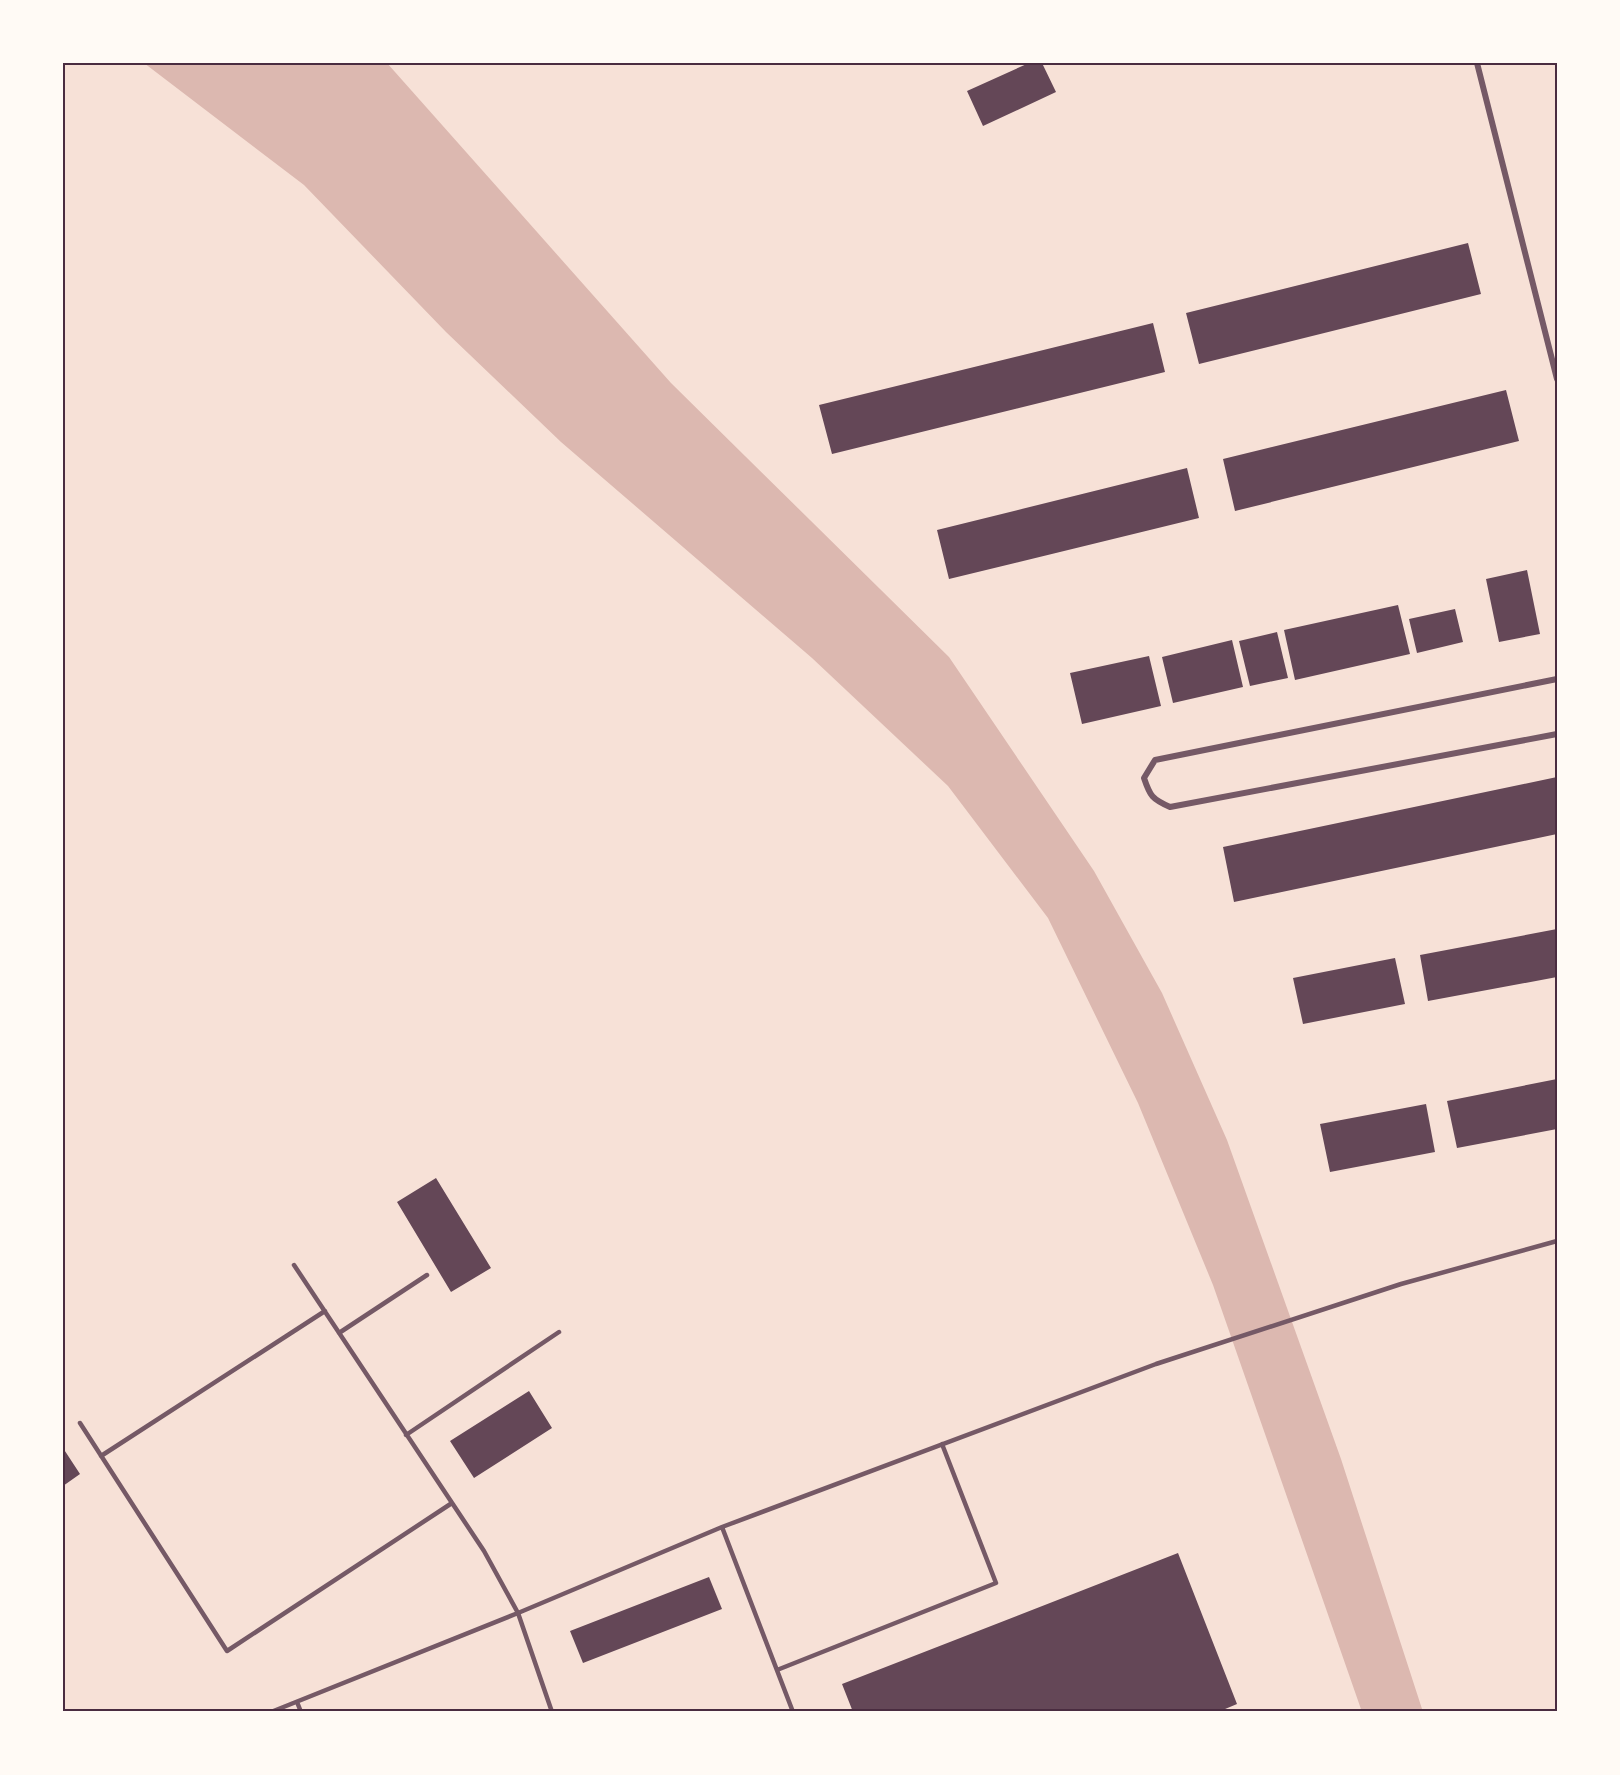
<svg xmlns="http://www.w3.org/2000/svg" width="1620" height="1775" font-family="'PT Sans Narrow',sans-serif">
<style>
.water{fill:#dcb8b0}
.building{fill:#644757}
.lines{fill:none;stroke-linecap:round;stroke-linejoin:round}
.service{stroke:#755966;stroke-width:4.5}
.minor{stroke:#755966;stroke-width:6}
.neatline{fill:none;stroke:#4a2c40;stroke-width:2}
</style>
<rect width="100%" height="100%" fill="#f7e1d7"/>
<path class="water" d="M144 63H387L671 383 949 657 1094 871 1162 993 1227 1140 1341 1459 1423 1712H1362L1213 1285 1138 1103 1048 918 948 786 812 658 561 442 446 332 304 185Z"/>
<path class="building" d="M1029 63H1042L1056 92 983 126 967 91Z
M1468 243 1481 294 1199 364 1186 313Z
M1153 323 1165 372 832 454 819 405Z
M1506 390 1519 441 1235 511 1223 459Z
M1187 468 1199 518 949 579 937 530Z
M1527 570 1540 634 1499 642 1486 579Z
M1398 605 1410 654 1295 680 1284 630Z
M1455 609 1463 642 1417 653 1409 619Z
M1277 632 1288 678 1250 686 1239 641Z
M1232 640 1243 687 1173 703 1162 657Z
M1149 656 1161 706 1082 724 1070 673Z
M1557 777V834L1234 902 1223 847Z
M1557 929V977L1428 1001 1420 955Z
M1395 958 1405 1004 1303 1024 1293 978Z
M1557 1079V1129L1457 1148 1447 1101Z
M1426 1104 1435 1152 1330 1172 1320 1124Z
M436 1178 491 1268 451 1292 397 1202Z
M529 1391 552 1428 474 1478 450 1441Z
M63 1448 80 1474 63 1486Z
M1178 1553 1237 1704 1218 1712H853L842 1684Z
M709 1577 722 1609 583 1663 570 1631Z"/>
<g class="lines">
<path class="service" d="M294 1265 484 1551 518 1613 552 1712
M339 1333 427 1275
M80 1423 227 1651 452 1503
M406 1435 559 1332
M101 1456 325 1311
M722 1527 793 1712
M777 1670 996 1583 942 1444
M297 1702 301 1712
M271 1712 518 1613 722 1527 1156 1364 1401 1284 1557 1241"/>
<path class="minor" d="M1477 63 1557 379
M1557 679 1155 760 1144 778C1150 796 1152 799 1170 807L1557 734"/>
</g>
<rect width="1620" height="1775" fill="none" stroke="#fffaf5" stroke-width="129"/>
<rect x="64" y="64" width="1492" height="1646" class="neatline"/>
</svg>
